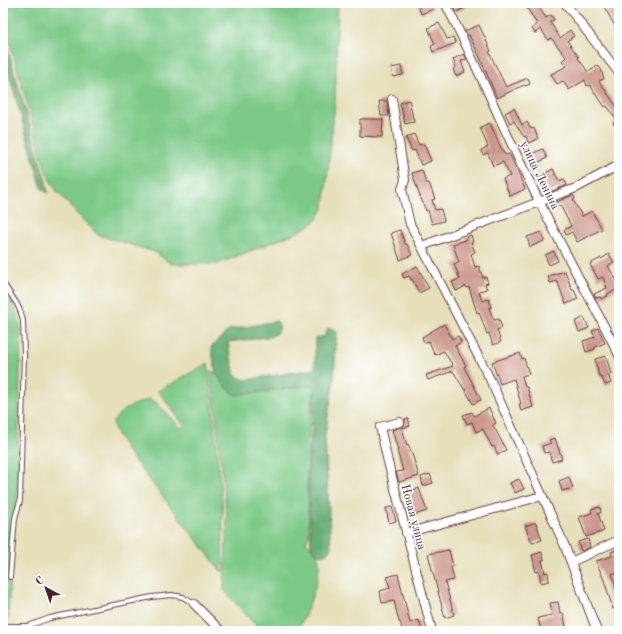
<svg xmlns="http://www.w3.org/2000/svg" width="622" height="634" font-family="'Old Standard TT',serif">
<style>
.green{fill:#7cc987;stroke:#637459}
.forest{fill:#65ad74;stroke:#586650}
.building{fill:#cb978b}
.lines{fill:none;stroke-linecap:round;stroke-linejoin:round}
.service-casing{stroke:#613c40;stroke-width:6}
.minor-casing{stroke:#613c40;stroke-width:10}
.service{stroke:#fff;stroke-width:4}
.minor{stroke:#fff;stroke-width:8}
.labels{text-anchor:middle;stroke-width:3;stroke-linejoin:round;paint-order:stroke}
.street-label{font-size:12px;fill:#4a1f2b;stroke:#fff}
</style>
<rect width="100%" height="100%" fill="#fff"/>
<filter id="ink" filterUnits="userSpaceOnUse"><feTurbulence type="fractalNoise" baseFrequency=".025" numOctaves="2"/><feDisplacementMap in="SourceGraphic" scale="8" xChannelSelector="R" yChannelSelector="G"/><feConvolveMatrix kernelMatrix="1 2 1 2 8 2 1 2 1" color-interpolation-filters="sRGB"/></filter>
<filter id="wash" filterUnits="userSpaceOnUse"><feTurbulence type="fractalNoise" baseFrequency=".012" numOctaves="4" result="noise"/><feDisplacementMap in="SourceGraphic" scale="16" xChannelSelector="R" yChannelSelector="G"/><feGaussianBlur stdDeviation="0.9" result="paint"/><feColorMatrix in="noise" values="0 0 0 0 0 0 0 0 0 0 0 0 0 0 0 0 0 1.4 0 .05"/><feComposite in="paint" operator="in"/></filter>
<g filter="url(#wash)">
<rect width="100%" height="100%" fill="#e5dfba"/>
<path class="green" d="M3 3H338L335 103 324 207 316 221 298 232 217 264H171L155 252 98 235 79 216 56 190 47 175 3 18Z
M3 288C13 303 20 315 21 333L17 499 13 516 8 618 3 619Z
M208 363 223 511 222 572 127 451 114 429 113 422C122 408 133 405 149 399L157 403 181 428 184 425 158 391Z
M211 371 216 373 226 387 236 395 315 385 309 427 307 479 309 534 306 542C310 546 316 552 318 557 324 571 305 618 297 631H261L224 590 227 516Z"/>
<path class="forest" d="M3 32 46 182 48 193 42 189 3 54Z
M277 321 280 327 276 334 270 337 228 342 235 376 245 380 315 369V338L325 336 327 329 332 328 337 332 334 379 325 436 331 550C322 557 317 556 311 547L308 473 315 385 236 395 226 387 216 373 211 347 229 330Z"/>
<g id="blocks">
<path class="building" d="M424 3H431L433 9 421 14 418 5Z
M463 3H476L456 12 454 7Z
M524 3H536L546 18 551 15 554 20 550 22 560 38 570 30 574 36 567 41 579 57 578 58 588 72 593 69 597 65 601 69 604 79 599 81 619 110V132L613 123 617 120 607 106 605 107 599 98H598L590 85 587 86 585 80 569 90 563 81 557 84 551 74 567 66 562 61 566 57 551 38 548 40 541 29 535 33 532 28 537 24Z
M602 3H613L619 13V33Z
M439 23 447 39 453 37 456 43 433 52 431 46 435 44 428 28Z
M479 25 491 51 489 52 506 87 528 78 530 84 525 86 524 85 497 98 478 53 469 35 468 36 465 31Z
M464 54 467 59 461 61 465 72 456 76 453 69 456 67 453 59Z
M401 66 403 75 393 77 391 68Z
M409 100 414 122 405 124 400 103Z
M379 101H387L389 116H381Z
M514 108 522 125 527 122 531 129 534 128 538 139 528 143 526 136 524 137 514 121 510 123 505 113Z
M360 119H383L382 137 360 136Z
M490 123 498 142 505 155 509 154 512 159 525 189 510 196 503 179 510 176 503 162 493 166 488 153 483 155 481 150 488 147 480 127Z
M414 134 419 145 424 144 431 161 421 165 415 150 412 151 406 138Z
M543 149 547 158 535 164 531 154Z
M553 169 559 181 564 179 567 185 550 192 541 175Z
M422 170 426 183H429L435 199 432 200 435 210 441 209 444 221 432 224 428 210 426 211 418 191 412 173Z
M573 195 575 199 573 200 582 216 592 211 602 229 577 242 572 232 566 235 564 230 571 226 560 205 553 209 552 206V204Z
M400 230 405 244H407L412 255 400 260 391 233Z
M541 232 544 241 530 247 527 237Z
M471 235 473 242H471L475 252 471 254 475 267 479 266 483 278 486 277 488 283 485 284 487 289 479 291 482 301 489 299 491 308H489L494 320 499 319 502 328 497 330 501 342 493 345 489 333 487 334 479 312 477 313 469 287 467 288 466 286 456 291 452 282 460 279 454 264 459 262 453 244 466 240V237Z
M554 251 558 261 549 265 545 255Z
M609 254 614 262 608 266 615 278H617L619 283V289L607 294 608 296 601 299 600 297 596 298 594 294 607 288 603 277 598 279 590 264 601 258V259Z
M417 266 429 288 419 293 412 279 411 280 409 276 404 278 402 274Z
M565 271 572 290H574L578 299 566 304 557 281 550 283 548 276Z
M584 317 589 328 579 332 575 322Z
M444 324 452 339 458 336 461 342 455 346 466 366 464 367 474 386 481 400 473 404 465 389H464L453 371 428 380 426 375 453 366 444 351 435 355 429 341 424 343 422 337Z
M598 328 605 343 595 347V349L586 352 583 341 595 337 592 331Z
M520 353 522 359 524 358 529 374 522 376 525 387H527L533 407 521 411 519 404H521L514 379 500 384 492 362Z
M606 356 611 374 608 375 611 383 605 385 601 376H599L595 359Z
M489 408 496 423 493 425 506 450 498 455 494 446 492 447 483 429 476 432 472 422 467 424 463 415 472 412 474 416Z
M408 418 410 426 402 428 407 445 408 444 412 454 419 476 399 482 396 472 403 471 397 450H398L392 430 404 426 405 423V419Z
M555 438 562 459 552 462 549 452 544 453 542 446 551 443 549 440Z
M430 474 433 483 423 486 421 477Z
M569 477 573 488 562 491 559 481Z
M519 479 524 489 515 493 510 483Z
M419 488 427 511 414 515 407 492Z
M392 507 396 521 389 523 386 508Z
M600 507 601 513H598L604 531 586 537 579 517 592 513 591 509Z
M534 523H536L542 540 532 543 525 526Z
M588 539 590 547 581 551 578 542Z
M619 549V571L612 574 616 585 615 586 619 599V606L613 609 604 580 596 561 612 556 611 552Z
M449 550 453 566 451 567 454 580 445 582 454 615 445 618 428 554Z
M542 552 544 560H542L545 573 548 572 549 581 541 583 539 571 536 572 532 555Z
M398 574 410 623 419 620 422 630 418 631H403L400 622H399L394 601 382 603 380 591 390 588 387 577Z
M558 602 560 613H563L567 631H560L559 628 541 631 538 618 552 615 550 603Z"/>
</g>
</g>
<g filter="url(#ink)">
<use href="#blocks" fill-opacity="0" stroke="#613c40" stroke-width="1"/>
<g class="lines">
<g class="service-casing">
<path id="service" d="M3 283 17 304 21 313 23 321 24 354 20 501 15 518 10 577
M3 626H28L50 618 152 597 172 595 183 597 194 604"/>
</g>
<g class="minor-casing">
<path id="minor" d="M445 3C479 68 506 136 539 201 565 253 593 303 619 355
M565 3 619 73
M392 99 405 180 402 189 410 224 490 379 564 544 597 631
M422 246 576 188 619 165
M400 422 380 427 388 462 432 631
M406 533 542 496
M571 562 619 540
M194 604 221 631"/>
</g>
<use href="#service" class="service"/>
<use href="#minor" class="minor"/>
</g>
</g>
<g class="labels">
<g class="street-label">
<text transform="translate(540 175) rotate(64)" y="4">улица Ленина</text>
<text transform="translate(414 517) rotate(75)" y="4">Новая улица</text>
</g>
</g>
<rect width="622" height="634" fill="none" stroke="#fff" stroke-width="16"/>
<g transform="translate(46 588) rotate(320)" stroke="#ffffff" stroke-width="3" paint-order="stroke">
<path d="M0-3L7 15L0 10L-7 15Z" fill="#4a1f2b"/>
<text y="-6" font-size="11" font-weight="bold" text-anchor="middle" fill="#4a1f2b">С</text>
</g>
</svg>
